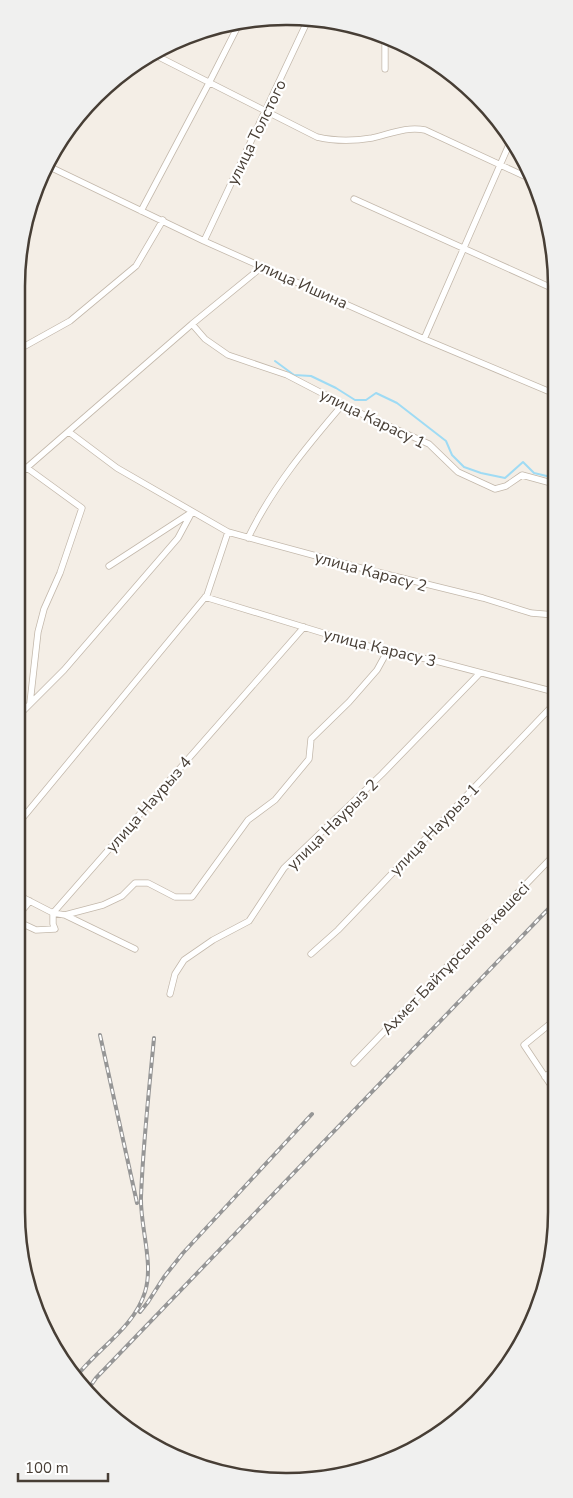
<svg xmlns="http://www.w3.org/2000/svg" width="573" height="1498" font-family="'Nunito Sans',sans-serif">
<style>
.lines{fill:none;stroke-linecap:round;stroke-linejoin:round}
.stream{stroke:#9fdbf4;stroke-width:2}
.street-casing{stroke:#c3b8ab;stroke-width:7}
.street{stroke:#fff;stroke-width:5.5}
.rail-casing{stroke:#969696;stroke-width:4}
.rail{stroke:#fff;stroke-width:2;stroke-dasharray:5.5;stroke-linecap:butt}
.labels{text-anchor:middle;stroke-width:4.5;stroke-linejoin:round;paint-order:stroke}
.street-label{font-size:16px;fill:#473e35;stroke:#fff}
.rim{fill:none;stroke:#473e35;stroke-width:2.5}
</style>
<rect width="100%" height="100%" fill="#f4eee6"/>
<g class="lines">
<path class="stream" d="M275 361 294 375 311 376 336 388 355 400H366L376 393 397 403 446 441 452 455 464 467 481 473 505 478 523 462 534 473 555 478"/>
<g class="street-casing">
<path id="street" d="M151 53 317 137C334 141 354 141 372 138 390 134 407 126 425 130L533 180
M385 69V44L387 39
M50 167 204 241 424 339 555 394
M354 199 554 289
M141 211 209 83 240 22
M204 241 307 22
M192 324 205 339 228 355 287 375 364 415 429 444 458 472 495 489 506 486 522 475 555 484
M424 339 511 140
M16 351 70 321 136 266 163 220
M69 432 117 468 228 532 357 567 483 598 531 613 555 615
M27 468 82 508 60 573 44 609 38 632 30 703
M16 477 192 324 263 266
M248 538C272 488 307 446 343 404
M205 597 359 644 440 662 555 692
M16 718 64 670 178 538 192 512 109 566
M16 826 207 595 228 532
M16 894 53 913V924L55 929 36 930 21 923 16 924
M65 915 103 905 122 896 135 883H148L175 897H192L248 820 275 800 309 759 311 739 349 702 377 670 388 650
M16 918 30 901
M135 949 65 915 53 913 304 627
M311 954 338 930 556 702
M170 994 175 974 184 960 213 940 249 921 284 868 382 774 480 673
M556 1019 524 1045 556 1093
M354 1063 556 853
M545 1077 556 1068"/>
</g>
<use href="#street" class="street"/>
<g class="rail-casing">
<path id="rail" d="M100 1035 137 1203
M140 1312 148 1302 164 1277 183 1253 312 1114
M76 1377C98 1348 134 1328 145 1292 154 1263 140 1227 141 1197 143 1144 149 1091 154 1038
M86 1392 96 1378 556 901"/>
</g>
<use href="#rail" class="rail"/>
</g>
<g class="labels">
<g class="street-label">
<text transform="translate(256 132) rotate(-64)" y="6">улица Толстого</text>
<text transform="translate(301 283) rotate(24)" y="6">улица Ишина</text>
<text transform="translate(373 418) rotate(26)" y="6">улица Карасу 1</text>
<text transform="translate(371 571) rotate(15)" y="6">улица Карасу 2</text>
<text transform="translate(380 647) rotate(14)" y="6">улица Карасу 3</text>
<text transform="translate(148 804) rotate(-49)" y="6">улица Наурыз 4</text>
<text transform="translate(332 824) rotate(-45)" y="6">улица Наурыз 2</text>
<text transform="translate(434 829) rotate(-46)" y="6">улица Наурыз 1</text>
<text transform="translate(455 958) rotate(-46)" y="6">Ахмет Байтұрсынов көшесі</text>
</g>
</g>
<path d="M0 0H573V1498H0ZM286 25H287A261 261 0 0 1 548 286V1212A261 261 0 0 1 287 1473H286A261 261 0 0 1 25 1212V286A261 261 0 0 1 286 25Z" fill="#f0f0ef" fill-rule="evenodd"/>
<path class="rim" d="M286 25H287A261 261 0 0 1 548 286V1212A261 261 0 0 1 287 1473H286A261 261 0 0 1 25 1212V286A261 261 0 0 1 286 25Z"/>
<path d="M18 1473v8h90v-8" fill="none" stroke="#473e35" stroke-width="2.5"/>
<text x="25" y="1473" font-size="15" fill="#473e35" stroke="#ffffff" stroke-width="4" paint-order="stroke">100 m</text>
</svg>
